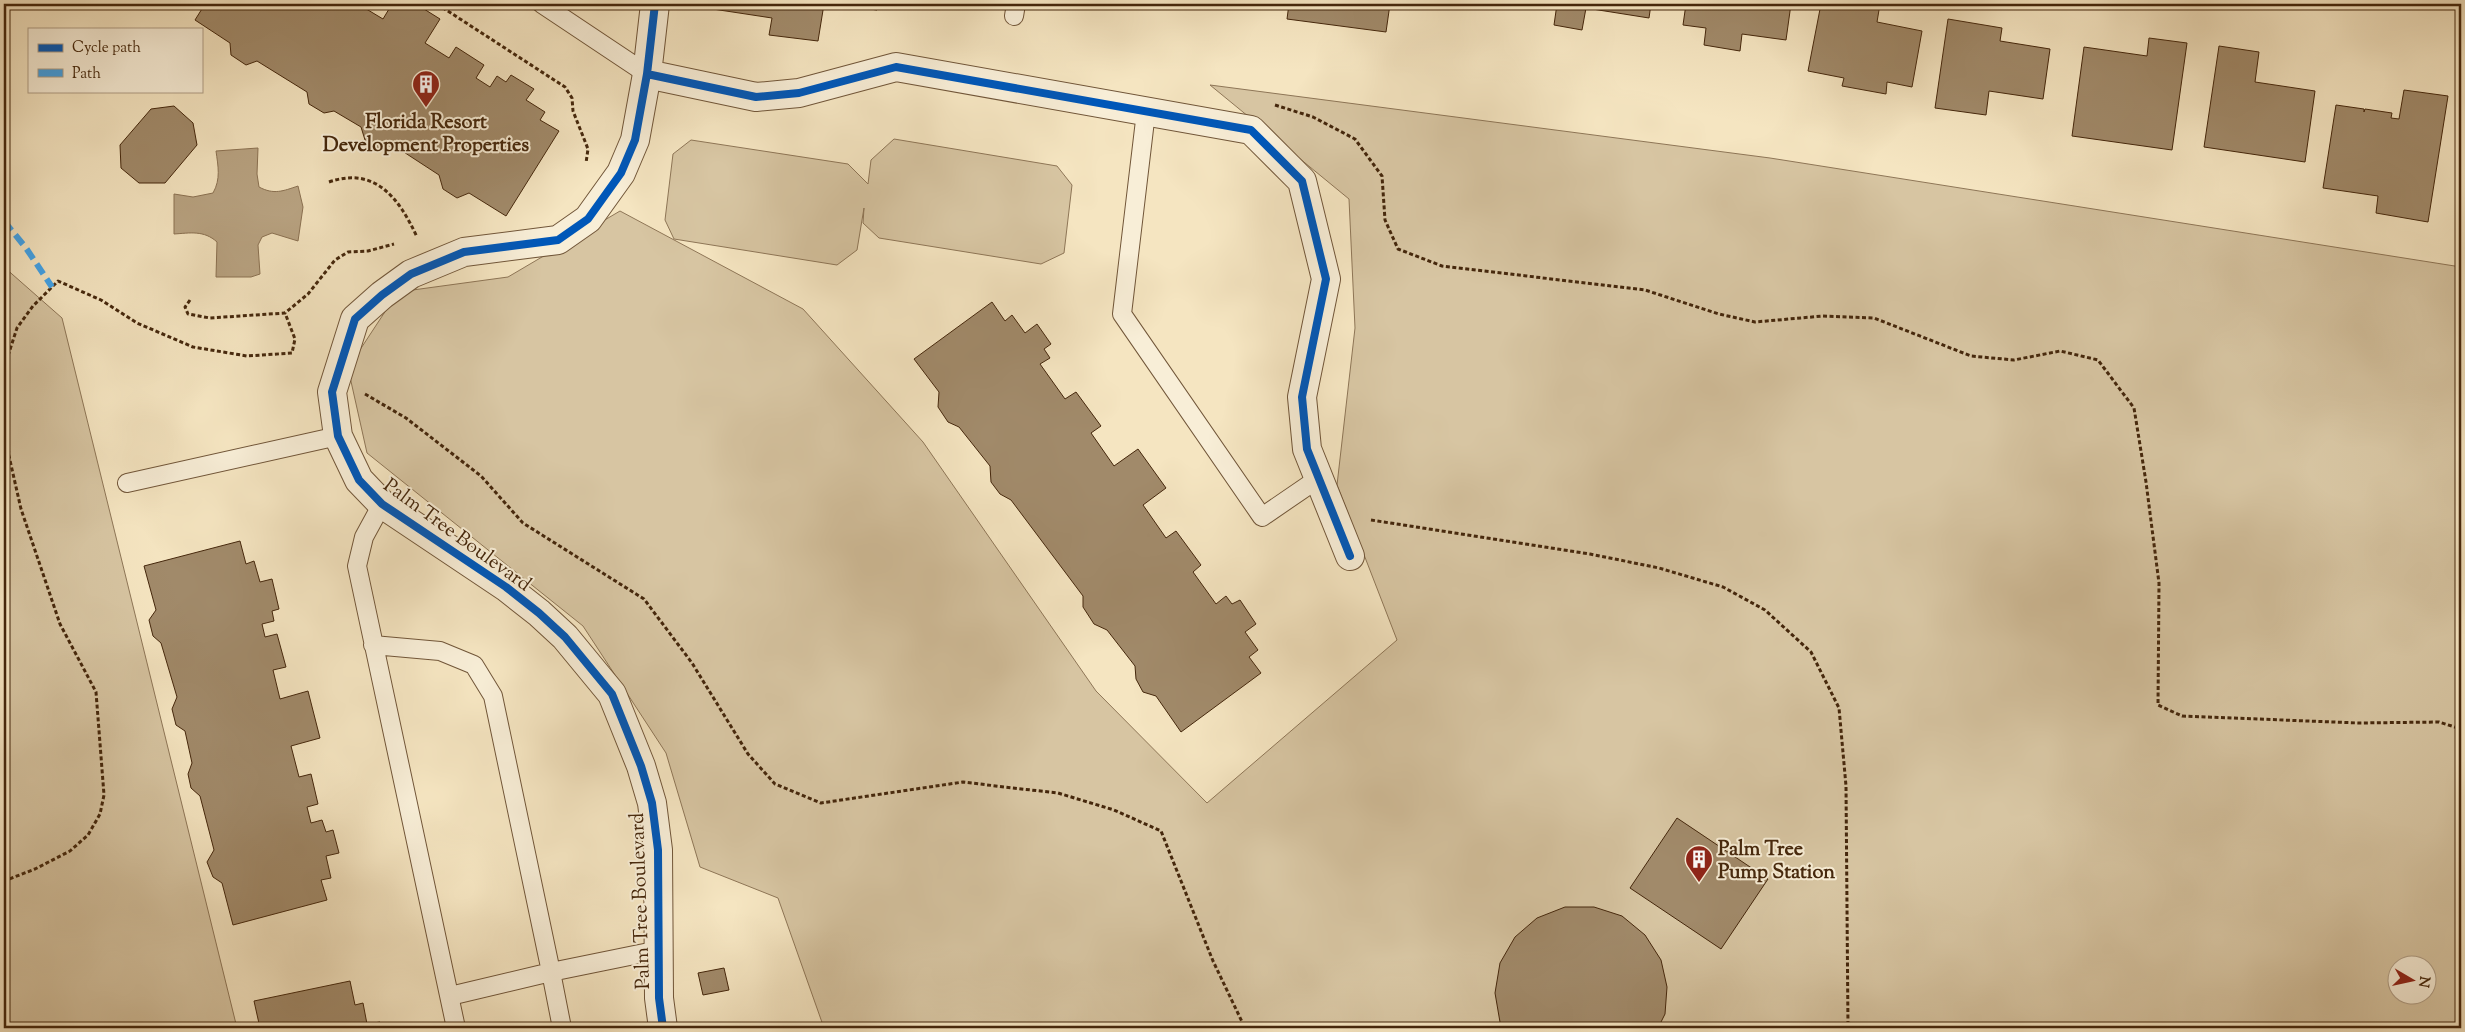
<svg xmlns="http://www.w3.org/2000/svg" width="2465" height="1032" font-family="'Sorts Mill Goudy',serif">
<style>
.green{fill:#d7c5a2;stroke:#8e7657;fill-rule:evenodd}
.water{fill:#b9a483;stroke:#8b7253}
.building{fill:#a18a6a;stroke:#45270c}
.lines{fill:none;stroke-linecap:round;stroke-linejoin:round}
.service-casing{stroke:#715639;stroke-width:20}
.minor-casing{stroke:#715639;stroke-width:30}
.path{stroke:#45270c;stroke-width:3;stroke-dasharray:4 2.5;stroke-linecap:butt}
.service{stroke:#f8eed7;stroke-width:18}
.minor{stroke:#f8eed7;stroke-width:28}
.quiet{stroke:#3fa2e9;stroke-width:6;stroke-dasharray:12 6;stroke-linecap:butt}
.cycleway-casing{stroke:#f8eed7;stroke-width:11}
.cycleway{stroke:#0057b8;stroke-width:8}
.labels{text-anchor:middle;stroke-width:4;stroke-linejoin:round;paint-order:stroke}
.poi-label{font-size:20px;font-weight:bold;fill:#45270c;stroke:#f8eed7}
.street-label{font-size:20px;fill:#45270c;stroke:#f8eed7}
</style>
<rect width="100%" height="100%" fill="#f5e5c1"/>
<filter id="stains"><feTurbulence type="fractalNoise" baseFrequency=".004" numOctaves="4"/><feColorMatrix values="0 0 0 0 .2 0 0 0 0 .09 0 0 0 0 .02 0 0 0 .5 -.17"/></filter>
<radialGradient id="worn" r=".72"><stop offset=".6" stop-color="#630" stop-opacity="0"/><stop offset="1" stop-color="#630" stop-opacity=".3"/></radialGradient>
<path class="green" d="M1210 85 1770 158 2461 267V1028H824L778 898 700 867 666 753 583 626 367 453 348 368 398 292 508 277 620 211 803 309 923 442 1096 691 1207 803 1397 640 1337 485 1355 328 1349 199ZM2398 964H2428V994H2398Z
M894 139 1057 166 1072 185 1064 253 1041 264 879 238 863 223 864 208 857 250 837 265 674 239 665 220 673 154 691 140 848 164 868 184 871 160Z
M4 267 62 318 237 1028H4Z"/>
<path class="water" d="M258 148 257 174 259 187C274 195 283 191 298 186L303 207 298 241 272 233 262 237 258 245 260 274 251 277H216L217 242C204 230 190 233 174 234V194L193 197 213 193C221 179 218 166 216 151Z"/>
<path class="building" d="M205 4H358L383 19 392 4H416L440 19 425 43 449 58 456 47 484 65 476 78 490 87 497 76 506 82 511 75 534 89 526 100 545 112 540 120 559 131 506 216 469 193 457 198 443 189 439 175 393 145 380 149 365 140 361 127 334 111 324 113 309 104 307 92 257 61 246 65 231 55 230 43 195 20Z
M693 4H824L818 41 769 35 772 18 693 6Z
M833 4H878L877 10Z
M1289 4H1390L1386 32 1287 19Z
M1557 4H1651L1649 18 1586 8 1582 30 1554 25Z
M1686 4H1791L1786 40 1742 34 1740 51 1704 45 1706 28 1683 25Z
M1821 4H1880L1877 22 1922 31 1912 87 1887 82 1886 94 1842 86 1844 78 1808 71Z
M1948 19 2002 28 2000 41 2050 49 2043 99 1989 91 1986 115 1935 108Z
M2149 38 2187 43 2172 150 2072 136 2084 47 2147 56Z
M2219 46 2259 52 2255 82 2315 91 2305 162 2204 147Z
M2404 90 2448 96 2428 222 2376 213 2378 196 2323 188 2336 105 2364 109V112L2365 109 2392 113 2391 118 2399 119Z
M174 106 193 123 197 145 165 183H139L121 168 120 145 151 109Z
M992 302 1005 321 1012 315 1025 333 1037 324 1051 344 1044 349 1050 358 1040 364 1065 399 1076 392 1101 426 1091 433 1114 466 1138 449 1166 488 1143 505 1166 538 1176 531 1201 565 1193 572 1216 604 1226 596 1232 604 1240 600 1256 624 1245 632 1258 650 1249 657 1261 673 1181 732 1156 696 1143 692 1136 679 1135 666 1107 630 1094 624 1083 607V596L1011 500 1000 494 991 482 990 466 959 427 948 422 938 407 939 392 914 359Z
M240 541 246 564 254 561 260 582 272 579 279 609 272 611 274 621 262 624 265 637 277 634 286 667 273 670 280 699 308 691 320 738 291 746 299 777 311 774 318 804 307 807 311 823 322 820 326 832 333 830 339 853 326 856 331 878 321 880 327 900 233 925 222 883 213 877 207 862 214 850 200 796 191 788 188 774 192 763 185 731 176 725 172 709 177 697 161 643 153 636 149 620 156 610 144 566Z
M1677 818 1768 879 1721 949 1630 888Z
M1565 907H1594L1622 916 1645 935 1661 960 1667 987 1665 1014 1658 1028H1503L1500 1022 1495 993 1500 963 1515 937 1537 918Z
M724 968 729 990 703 995 698 973Z
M350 981 355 1005 363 1003 367 1024 380 1022 381 1028H260L254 1001Z"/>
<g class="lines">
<g class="service-casing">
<path id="service" d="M542 4 647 74
M1014 16 1016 4
M1146 112 1122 314 1262 517 1319 478
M127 483 338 436
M382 504 364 537 357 566 456 1028
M373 645 440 651 474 665 493 696 551 972 659 950
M450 996 551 972 562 1028"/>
</g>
<g class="minor-casing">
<path id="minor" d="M655 4 647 74 635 140 621 173 588 219 558 240 464 252 411 274 382 295 355 319 332 392 338 436 359 480 382 504 506 587 539 613 565 637 612 694 641 766 652 803 658 850 659 998 663 1028
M647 74 756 97 799 93 896 67 1251 130 1302 181 1326 279 1302 397 1307 449 1350 556"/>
</g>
<path class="path" d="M437 4 565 87 572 98 573 111 588 149 586 163
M1275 105 1313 117 1355 139 1382 176 1385 220 1398 249 1442 266 1645 290 1719 314 1755 322 1823 316 1874 318 1971 356 2014 360 2060 351 2098 360 2134 408 2146 482 2159 583 2158 705 2182 716 2358 723 2439 722 2461 729
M329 182C375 166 399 198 417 237
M190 300 185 307 188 314 210 318 285 313 308 294 335 260 348 252 368 251 394 244
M4 368 17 328 33 306 58 281 101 300 137 323 193 347 247 356 292 353 295 339 285 313
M365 394 406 418 481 476 523 523 644 599 692 663 748 754 775 784 821 803 963 782 1013 788 1058 793 1114 810 1161 831 1213 961 1245 1028
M4 403 9 456 21 509 60 624 96 692 104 795 100 814 88 835 70 851 35 869 4 881
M1371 520 1590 554 1659 568 1723 587 1765 610 1811 652 1839 708 1846 786 1848 1028
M694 1028H732"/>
<use href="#service" class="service"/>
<use href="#minor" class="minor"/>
<path class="quiet" d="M4 221 26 248 52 287"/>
<g class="cycleway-casing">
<path id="cycleway" d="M655 4 647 74 635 140 621 173 588 219 558 240 464 252 411 274 382 295 355 319 332 392 338 436 359 480 382 504 506 587 539 613 565 637 612 694 641 766 652 803 658 850 659 998 663 1028
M647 74 756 97 799 93 896 67 1251 130 1302 181 1326 279 1302 397 1307 449 1350 556"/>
</g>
<use href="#cycleway" class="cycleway"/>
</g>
<defs>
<g id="building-pin" transform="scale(1.4375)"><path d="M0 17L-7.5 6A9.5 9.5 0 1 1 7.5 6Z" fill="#8f2418" stroke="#f8eed7"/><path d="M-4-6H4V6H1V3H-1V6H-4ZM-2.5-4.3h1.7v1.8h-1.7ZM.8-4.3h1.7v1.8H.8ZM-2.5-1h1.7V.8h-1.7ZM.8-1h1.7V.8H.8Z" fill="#fff"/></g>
</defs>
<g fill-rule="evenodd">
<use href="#building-pin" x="426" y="84"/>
<use href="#building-pin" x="1699" y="859"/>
</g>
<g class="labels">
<g class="poi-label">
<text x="426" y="128">Florida Resort<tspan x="426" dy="23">Development Properties</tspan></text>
<text x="1718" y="855" text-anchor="start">Palm Tree<tspan x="1718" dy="23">Pump Station</tspan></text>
</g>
<g class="street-label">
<text transform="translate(458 534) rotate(36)" y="7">Palm Tree Boulevard</text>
<text transform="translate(639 901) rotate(-92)" y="7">Palm Tree Boulevard</text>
</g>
</g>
<rect width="2465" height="1032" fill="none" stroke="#f5e5c1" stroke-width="20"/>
<rect x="5" y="5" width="2455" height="1022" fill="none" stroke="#45270c" stroke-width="2.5"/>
<rect x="10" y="10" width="2445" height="1012" fill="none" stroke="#45270c"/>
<rect x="28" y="28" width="175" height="65" fill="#f8eed7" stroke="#b09e86"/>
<rect x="38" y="44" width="25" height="8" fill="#0057b8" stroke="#b09e86"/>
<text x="72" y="52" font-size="15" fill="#45270c">Cycle path</text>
<rect x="38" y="69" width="25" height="8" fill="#3fa2e9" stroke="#b09e86"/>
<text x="72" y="78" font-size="15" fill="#45270c">Path</text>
<g transform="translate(2412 980) rotate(99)"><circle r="24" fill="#f8eed7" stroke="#b09e86"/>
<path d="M0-4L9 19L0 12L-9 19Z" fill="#8f2418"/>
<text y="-8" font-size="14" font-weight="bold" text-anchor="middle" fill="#45270c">N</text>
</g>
<rect width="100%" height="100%" filter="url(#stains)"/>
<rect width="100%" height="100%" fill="url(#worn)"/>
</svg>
